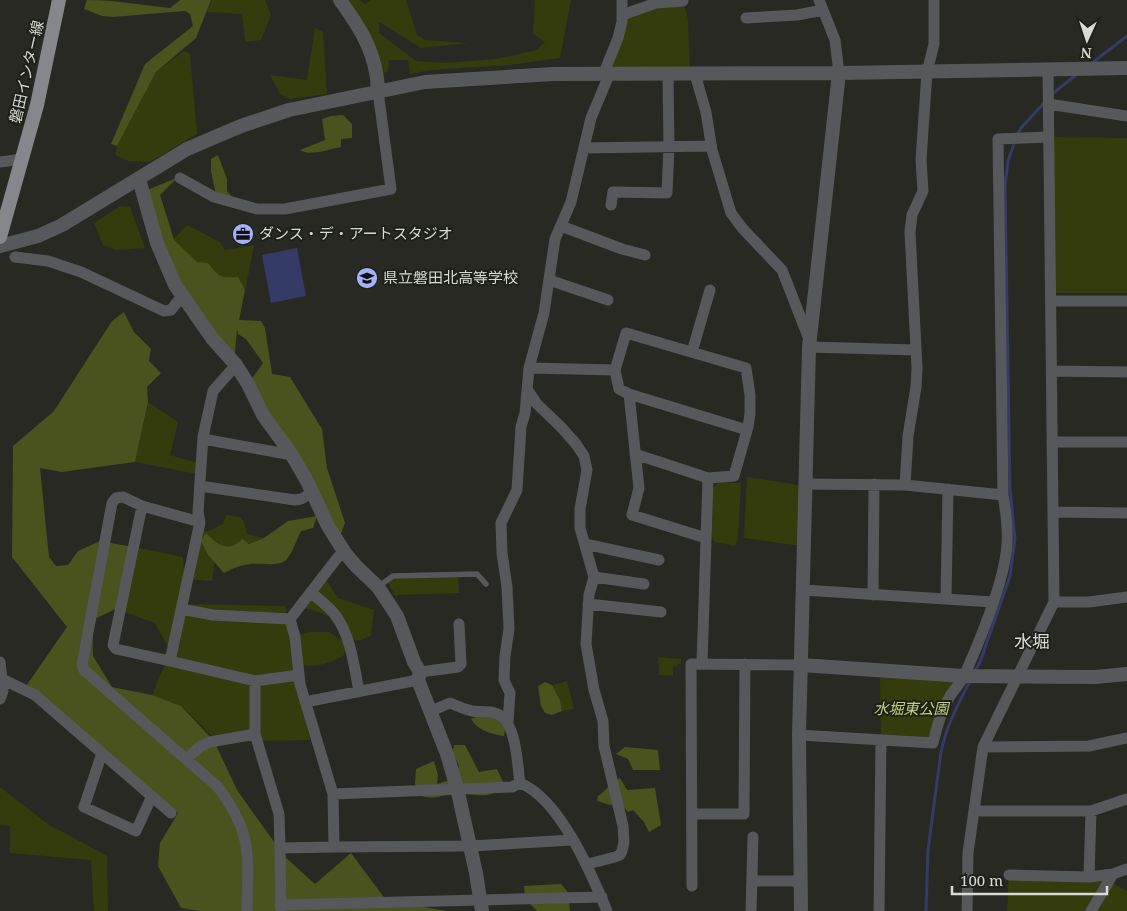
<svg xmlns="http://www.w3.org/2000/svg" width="1127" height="911" font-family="'Noto Serif','Noto Sans JP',serif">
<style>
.green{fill:#343b0c}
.forest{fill:#4a521d}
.water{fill:#343b67}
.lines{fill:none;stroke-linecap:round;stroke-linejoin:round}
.stream{stroke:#343b67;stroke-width:3}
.service{stroke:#57585b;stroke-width:5.5}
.minor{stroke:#57585b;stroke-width:11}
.tertiary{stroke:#57585b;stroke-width:14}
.primary{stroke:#85878d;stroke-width:14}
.labels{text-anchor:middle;stroke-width:4;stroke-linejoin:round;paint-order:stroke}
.street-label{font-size:15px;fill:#d9dad5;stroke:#1e201a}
.poi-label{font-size:15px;fill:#d9dad5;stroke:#1e201a;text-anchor:start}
.park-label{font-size:15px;font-style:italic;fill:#c2d181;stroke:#1e201a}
.quarter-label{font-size:18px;fill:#d9dad5;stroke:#1e201a}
</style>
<rect width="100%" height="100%" fill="#282923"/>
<path class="green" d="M212 0H265L271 15 261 40 245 42 242 14 207 12Z
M340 0H360L365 4 371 0H406L417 35 425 40 469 43 421 48 379 22V33L416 61 445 63 495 59 537 50 545 42 533 34 535 0H571L560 58 510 65 431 70 410 74 408 60H389L388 71 378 75Z
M683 1 688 19 690 74 609 75 620 31 629 17Z
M315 28 323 32 327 94 290 99 280 94 270 75 307 80Z
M184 51 190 54 197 134 150 162 128 161 115 155 117 146 156 72Z
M1054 137 1127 138V293H1056Z
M177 178 160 195 174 239 187 225 220 242 225 250 254 245 245 292 236 323 234 363 147 190Z
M120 206 130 207 145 248 116 250 103 245 94 223Z
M148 402 178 422 170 455 198 463 197 474 135 462Z
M747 477 805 486 804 545H794L744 538Z
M718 482 741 483 738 539 735 546 714 542 711 532 712 489Z
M226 515 240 517 244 522 247 534 264 538 249 544 224 547 214 542 206 533 208 555 215 561 212 581 184 579 185 604 285 606 310 740 218 742 181 706 152 695 170 651 155 623 116 609 124 581 139 548 183 557 184 576 195 517 206 532 223 524Z
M321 572 338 598 374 610 371 636 358 641 342 635 328 616 312 610 295 607Z
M458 575 459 593 395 595 385 578Z
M309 632H329L346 643 344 655C332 663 311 670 298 663L295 637Z
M658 657 681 659V664H678V667L673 666V676L659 675Z
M880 677 961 680 933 743 881 740Z
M567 681 574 709 562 711 560 700 552 685Z
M0 787 48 824 107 856 108 911H94L91 860 10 853V826L0 825Z
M1009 875 1108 881 1127 891V911H1007Z"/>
<path class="forest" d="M87 0C115 0 142 5 170 8L180 0H211L196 38 156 72 117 146 111 144 145 64 193 26 190 14 185 11 113 17 102 16 84 9Z
M343 115 352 124V138L341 139V147C329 149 311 157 300 150L325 140 322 119 331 116Z
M218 155 227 179V191L233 198 216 195 211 171V159Z
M177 178 160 195 174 240 197 262 208 263C219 277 220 278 238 277L245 290 239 320 261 321 265 328 272 374 290 377 322 429 327 468 345 523 337 544 248 384 263 363 246 339 238 334 237 329 234 363 182 296 162 250 147 190Z
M124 312 134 332 151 349 149 361 161 373 147 387 148 402 135 462 62 472 40 468 49 557 56 566 68 565 78 551 100 541 139 548 125 576 116 609 92 620 93 656 112 687 152 695 181 706 214 741 237 790 284 856 315 884 351 853 386 900 446 911H199L181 908 158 866 160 843 178 813 24 689 67 627 12 557 13 446 54 411 112 321Z
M317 516 313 528 301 531C297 539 292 554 286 560 277 567 261 563 251 564 241 565 233 568 224 573L208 555 201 541 206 533C217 544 228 554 242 539L249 544 264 538 288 521Z
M545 682 552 685 560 700 562 711 552 715 545 713 541 706 538 686Z
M483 715 498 719 505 729 504 736C491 734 477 730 471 719Z
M454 745H465L479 772 497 769 505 786C488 802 472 792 452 794 437 796 437 800 421 796L415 784 416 769 434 761 438 775 437 784 456 778 459 766 453 752Z
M625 747 658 750 660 770H633L628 759 616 754Z
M620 778 627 790 655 788 661 825 649 832 644 822 633 810 628 812 621 804 610 805 597 801 598 796C606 791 611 782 620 778Z
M561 884 568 892 570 911H537L525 899 524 886Z"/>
<path class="water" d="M297 248 306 296 271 303 262 255Z"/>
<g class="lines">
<path class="stream" d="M1092 63 1127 36
M1051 95 1077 74
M1017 135 1021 128 1045 102
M975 671 980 662 1010 576 1015 539 1010 489 1005 185 1008 161 1015 141
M926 911 928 850 941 752C946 727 958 704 970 681"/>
<path class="service" d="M379 586 393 576 477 574 486 584"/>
<path class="minor" d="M819 0 835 40 839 73
M622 15 656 3 683 1
M746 18 797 15 823 10
M695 74 706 112 712 150 731 213 743 229 782 270 809 339
M603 75 618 38 622 22V0
M1048 104 1127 116
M584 148 711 146
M0 162 22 159
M180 178 214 197 257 209H285L391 189 378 91
M611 205 613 192 667 193 669 147 668 75
M561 226 622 249 645 255
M15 257 48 261 81 272 164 311 171 310 182 296
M549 280 608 300
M1051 301H1127
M809 347 916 350
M692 352 710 290
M236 365 213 391 203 437 198 512 200 522 170 661 255 681 299 675
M529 368 615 370
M1052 371 1127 372
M527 389 537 404 561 427 576 444 584 456 587 470 580 509V528L594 577 589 595 586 644 594 690 603 721 604 746 623 826 624 842 622 851 620 855 615 857 588 864
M629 394 639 488 632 515 706 538
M203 439 292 455
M1052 442H1127
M635 454 708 478 734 476 748 427 750 414V395L746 368 626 333 615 370 619 389 629 394 747 430
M805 484 905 485 1003 495
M905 485 908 436 916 387 917 368 910 232 912 215 923 191 921 160 927 72 934 44V0
M200 486 295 500 301 499 312 493
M142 506 123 497 116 498 112 503 82 665 84 670 218 787C229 802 239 818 244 836 250 859 247 887 247 911
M1053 512 1127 513
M585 544 659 560
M345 553 338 557 290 619 295 637 300 684 333 794 334 847 470 846 572 840
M594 577 644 584
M803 590 993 602
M311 592C319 600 330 607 336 616 351 637 354 666 359 691
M873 595 874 484
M946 599 948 489
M1054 602H1089L1127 597
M588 604 661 612
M181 609 213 615 290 619
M170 661 116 649 113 645 142 506 200 522
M0 662 2 679 35 695 171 813
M702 664 708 478
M420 672 458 667 461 664 459 624
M255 681V734L279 814 280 848
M0 699 3 691 2 679
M305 702 418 680
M508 723 510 693 504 680 505 656 509 629 507 587 502 553 501 523 517 490 521 427 525 413 529 368 544 313 555 239 571 202 591 118 609 75
M799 735 933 743C937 726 941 711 950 696 955 689 961 682 965 674 980 640 1005 581 1007 544 1008 528 1006 512 1003 495L998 139 1049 137
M983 747 1089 746 1127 738
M102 753 84 807 136 831 152 796
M186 759 201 746 210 742 255 734
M520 783C560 799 591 873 607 911
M333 794 512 787 520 783C517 764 517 719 495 713 488 711 479 712 472 711 464 709 457 706 450 703L431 711
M974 811H1091L1127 799
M692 814H744L745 664
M1009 875 1089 877 1113 874
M1089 877 1091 811
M752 881H801
M692 886 691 664 801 665
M280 905 602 897
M281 911 280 848 334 847
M751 911 753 837
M879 911 881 740
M967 911 968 853 983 747 1054 602 1048 70
M1091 911 1113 874 1127 869"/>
<path class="tertiary" d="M340 0C361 29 377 54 378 91
M139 179 157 243 175 285 212 338 236 365 248 384 263 415 292 455 307 481 328 526 345 553 356 566 378 587 397 616 414 662 420 672 418 680 447 754 457 788 476 873 482 911
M0 246 38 236 62 225 187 149 241 126 289 110 425 82 553 74 839 73 1127 68
M801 665 964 676 1095 677 1127 674
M801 911 799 735 809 347 839 73"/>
<path class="primary" d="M0 237 37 105 59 0"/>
</g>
<defs>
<g id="office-disc" transform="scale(1.125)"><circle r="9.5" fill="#a4b2fc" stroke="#1e201a"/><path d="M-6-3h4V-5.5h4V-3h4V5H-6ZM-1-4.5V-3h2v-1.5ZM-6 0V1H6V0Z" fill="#111"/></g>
<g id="school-disc" transform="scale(1.125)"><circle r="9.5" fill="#a4b2fc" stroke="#1e201a"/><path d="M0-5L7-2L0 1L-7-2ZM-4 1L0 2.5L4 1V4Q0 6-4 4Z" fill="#111"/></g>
</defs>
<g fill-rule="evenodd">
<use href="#office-disc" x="243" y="234"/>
<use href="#school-disc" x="367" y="278"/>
</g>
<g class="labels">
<g class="street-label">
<text transform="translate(27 72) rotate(-77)" y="5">磐田インター線</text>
</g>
<g class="poi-label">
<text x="259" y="239">ダンス・デ・アートスタジオ</text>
<text x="383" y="283">県立磐田北高等学校</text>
</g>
<g class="park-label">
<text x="911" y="714">水堀東公園</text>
</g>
<g class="quarter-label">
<text x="1032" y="648">水堀</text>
</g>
</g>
<g transform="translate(1087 40) rotate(183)" stroke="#1e201a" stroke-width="4" paint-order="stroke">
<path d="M0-4L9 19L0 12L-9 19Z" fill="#d9dad5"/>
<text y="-8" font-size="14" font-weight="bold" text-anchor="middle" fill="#d9dad5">N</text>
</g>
<path d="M952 886v8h155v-8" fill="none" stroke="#d9dad5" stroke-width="2.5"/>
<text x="960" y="886" font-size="15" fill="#d9dad5" stroke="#1e201a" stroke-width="4" paint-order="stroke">100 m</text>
</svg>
